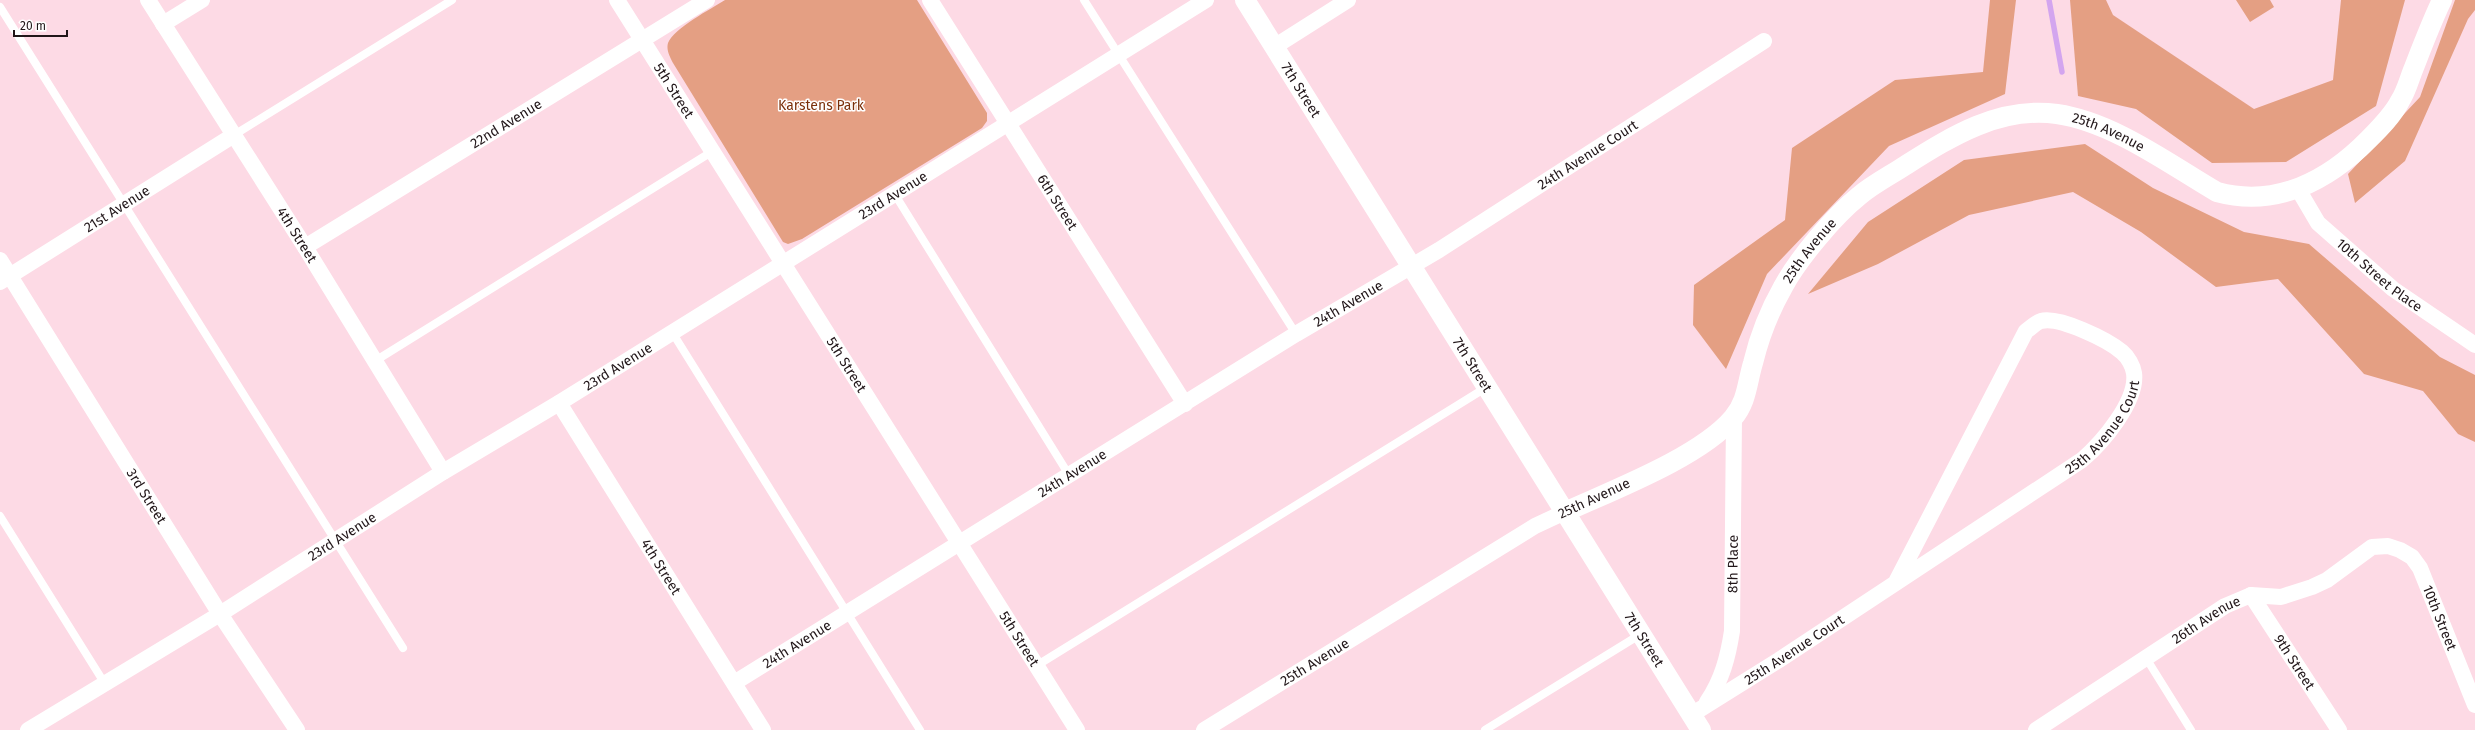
<svg xmlns="http://www.w3.org/2000/svg" width="2475" height="730" font-family="'Fira Sans',sans-serif">
<style>
.green{fill:#e49f83}
.lines{fill:none;stroke-linecap:round;stroke-linejoin:round}
.stream{stroke:#d3a5ef;stroke-width:5.5}
.service{stroke:#fff;stroke-width:8}
.minor{stroke:#fff;stroke-width:16}
.tertiary{stroke:#fff;stroke-width:20}
.labels{text-anchor:middle;stroke-width:3;stroke-linejoin:round;paint-order:stroke}
.street-label{font-size:14px;fill:#211619;stroke:#fff}
.park-label{font-size:14px;fill:#7b300a;stroke:#fff}
</style>
<rect width="100%" height="100%" fill="#fddae5"/>
<path class="green" d="M725 0H917L987 113V121L982 128 802 239 788 244 783 242 673 63C670 57 666 50 668 43 674 28 711 9 725 0Z
M1990 0H2016L2005 94 1889 146 1767 274 1726 369 1693 325 1694 285 1785 220 1792 148 1895 80 1983 72Z
M2070 0H2106L2113 15 2254 109 2333 80 2341 0H2405L2376 106 2286 162 2212 163 2136 109 2078 96Z
M2236 0H2270L2274 7 2250 22Z
M2455 0H2475V10L2468 19 2405 161 2355 203 2348 174 2420 97Z
M2085 144 2153 188 2244 232 2309 244 2440 357 2475 375V442L2458 434 2423 391 2364 374 2278 279 2216 287 2141 232 2073 192 1969 215 1878 264 1808 294 1868 222 1964 160Z"/>
<g class="lines">
<path class="stream" d="M2049 0 2062 72"/>
<path class="service" d="M1084 0 1296 334
M0 7 403 648
M234 135 452 0
M894 193 1069 475
M672 332 920 730
M375 361 713 151
M0 516 105 684
M2146 658 2191 730
M1036 666 1487 387
M1485 730 1641 634"/>
<g class="minor">
<path id="s1" d="M148 0 305 247 443 472"/>
<path id="s2" d="M617 0 1077 730"/>
<path id="s3" d="M930 0 1185 404"/>
<path d="M163 24 202 0"/>
<path d="M1274 47 1348 0"/>
<path id="s4" d="M2298 189 2318 223 2393 289 2475 345"/>
<path id="s5" d="M305 247 707 0"/>
<path id="s6" d="M0 260 220 614 297 730"/>
<path id="s7" d="M0 282 234 135"/>
<path id="s8" d="M559 403 763 730"/>
<path id="s9" d="M2251 595 2339 730"/>
<path id="s10" d="M734 683 1296 334 1439 250 1764 41"/>
<path id="s11" d="M1707 702C1722 680 1728 657 1732 631L1734 417"/>
<path id="s12" d="M1691 715 1779 660 2082 460C2102 443 2138 401 2134 373 2133 366 2128 357 2122 352 2108 340 2059 316 2041 321 2035 323 2031 328 2026 331L1896 582"/>
<path id="s13" d="M28 730 220 614 443 472 559 403 1206 0"/>
<path id="s14" d="M1204 730 1535 526 1565 512"/>
<path id="s15" d="M2036 730 2225 606 2251 595 2281 597 2312 587 2327 580 2372 547 2388 546 2400 550 2412 557 2420 568 2475 705"/>
</g>
<g class="tertiary">
<path id="s16" d="M1245 0 1701 730"/>
<path id="s17" d="M1565 512C1613 490 1700 457 1733 418 1747 402 1747 383 1753 363 1759 338 1770 310 1783 287 1798 259 1834 216 1859 196 1873 184 1891 175 1906 165 1952 136 2000 106 2057 114 2113 122 2169 164 2217 192 2276 208 2328 181 2369 139 2380 128 2393 115 2400 101 2406 92 2409 80 2413 70 2422 47 2431 23 2442 0"/>
</g>
</g>
<g class="labels">
<g class="street-label">
<text dy="5" stroke="none"><textPath href="#s16" startOffset="106">7th Street</textPath></text>
<text dy="5" stroke="none"><textPath href="#s2" startOffset="107">5th Street</textPath></text>
<text dy="5" stroke="none"><textPath href="#s5" startOffset="236">22nd Avenue</textPath></text>
<text dy="5" stroke="none"><textPath href="#s17" startOffset="728">25th Avenue</textPath></text>
<text dy="5" stroke="none"><textPath href="#s10" startOffset="1004">24th Avenue Court</textPath></text>
<text dy="5" stroke="none"><textPath href="#s13" startOffset="1017">23rd Avenue</textPath></text>
<text dy="5" stroke="none"><textPath href="#s3" startOffset="239">6th Street</textPath></text>
<text dy="5" stroke="none"><textPath href="#s7" startOffset="138">21st Avenue</textPath></text>
<text dy="5" stroke="none"><textPath href="#s1" startOffset="278">4th Street</textPath></text>
<text dy="5" stroke="none"><textPath href="#s17" startOffset="380">25th Avenue</textPath></text>
<text dy="5" stroke="none"><textPath href="#s4" startOffset="120">10th Street Place</textPath></text>
<text dy="5" stroke="none"><textPath href="#s10" startOffset="722">24th Avenue</textPath></text>
<text dy="5" stroke="none"><textPath href="#s2" startOffset="431">5th Street</textPath></text>
<text dy="5" stroke="none"><textPath href="#s16" startOffset="430">7th Street</textPath></text>
<text dy="5" stroke="none"><textPath href="#s13" startOffset="693">23rd Avenue</textPath></text>
<text dy="5" stroke="none"><textPath href="#s12" startOffset="506">25th Avenue Court</textPath></text>
<text dy="5" stroke="none"><textPath href="#s10" startOffset="398">24th Avenue</textPath></text>
<text dy="5" stroke="none"><textPath href="#s6" startOffset="278">3rd Street</textPath></text>
<text transform="translate(1594 498) rotate(-25)" y="5">25th Avenue</text>
<text dy="5" stroke="none"><textPath href="#s13" startOffset="369">23rd Avenue</textPath></text>
<text dy="5" stroke="none"><textPath href="#s11" startOffset="143">8th Place</textPath></text>
<text dy="5" stroke="none"><textPath href="#s8" startOffset="193">4th Street</textPath></text>
<text dy="5" stroke="none"><textPath href="#s15" startOffset="499">10th Street</textPath></text>
<text dy="5" stroke="none"><textPath href="#s15" startOffset="203">26th Avenue</textPath></text>
<text dy="5" stroke="none"><textPath href="#s2" startOffset="755">5th Street</textPath></text>
<text dy="5" stroke="none"><textPath href="#s16" startOffset="754">7th Street</textPath></text>
<text dy="5" stroke="none"><textPath href="#s10" startOffset="74">24th Avenue</textPath></text>
<text dy="5" stroke="none"><textPath href="#s12" startOffset="122">25th Avenue Court</textPath></text>
<text dy="5" stroke="none"><textPath href="#s14" startOffset="130">25th Avenue</textPath></text>
<text dy="5" stroke="none"><textPath href="#s9" startOffset="80">9th Street</textPath></text>
</g>
<g class="park-label">
<text x="821" y="110">Karstens Park</text>
</g>
</g>
<path d="M14 30v6h53v-6" fill="none" stroke="#211619" stroke-width="2"/>
<text x="20" y="30" font-size="12" fill="#211619" stroke="#ffffff" stroke-width="3" paint-order="stroke">20 m</text>
</svg>
